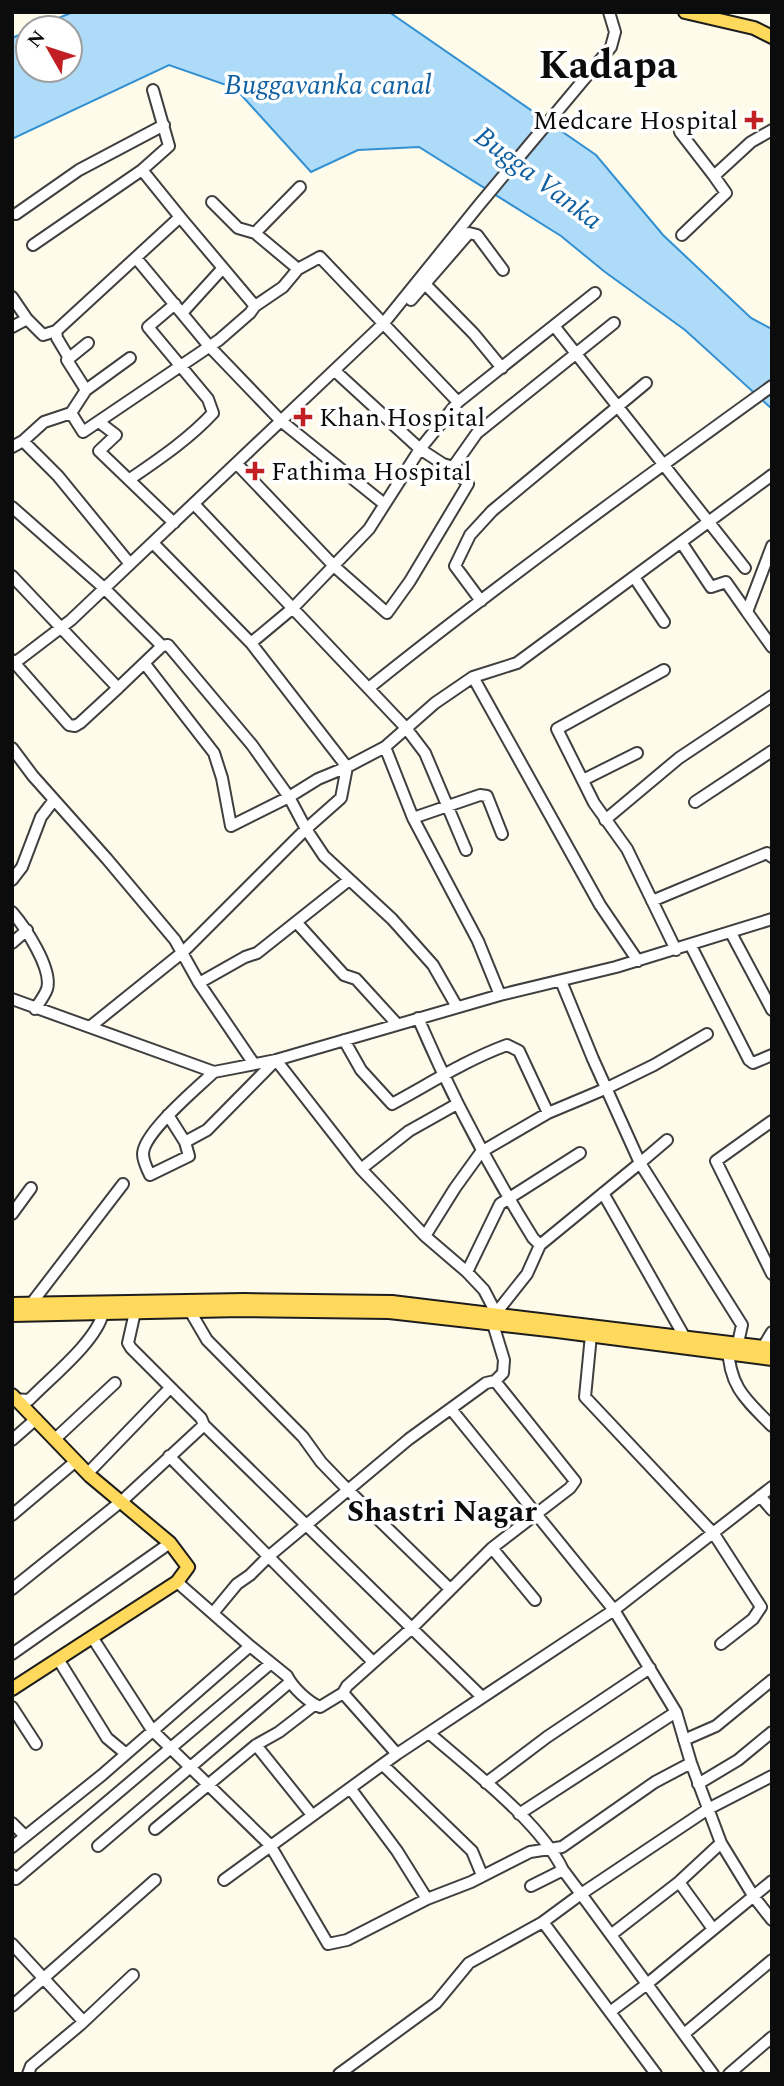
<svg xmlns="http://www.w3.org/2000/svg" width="784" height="2086" font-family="Spectral,serif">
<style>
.water{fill:#addbf8;stroke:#3290d2;stroke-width:2}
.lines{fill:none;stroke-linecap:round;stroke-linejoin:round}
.minor-casing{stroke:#3f3f3f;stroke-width:14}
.major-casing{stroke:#1d1d1d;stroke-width:16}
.minor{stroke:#fff;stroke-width:10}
.major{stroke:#fed95c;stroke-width:12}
.poi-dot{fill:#c11f24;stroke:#fff;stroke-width:2.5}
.labels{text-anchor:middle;stroke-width:7;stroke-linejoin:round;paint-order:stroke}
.poi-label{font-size:26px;fill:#0c0c0c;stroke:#fff;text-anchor:start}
.water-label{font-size:28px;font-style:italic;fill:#1161a2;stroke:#fff}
.quarter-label{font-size:30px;font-weight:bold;fill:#0c0c0c;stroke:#fff}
.town-label{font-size:40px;font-weight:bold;fill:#0c0c0c;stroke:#fff}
</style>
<rect width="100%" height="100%" fill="#fffbeb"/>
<path class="water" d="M73 12H389L596 155 663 235 751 318 772 329V409L685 330 605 272 561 236 419 147 358 150 311 172 235 88 169 65 12 139V38L28 31V70H70V28H34Z"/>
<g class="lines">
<g class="minor-casing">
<path id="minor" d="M680 132 714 176
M212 202 238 228 255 233 300 187
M16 214 79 170 164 125
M180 217 255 306
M255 233 298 269
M682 235 726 193 714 176 751 142 772 130
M33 245 142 170
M136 258 209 346 281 421 383 503
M425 284 474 334 502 368
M12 297 27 319
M411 300 469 233 477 235 503 270
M182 313 222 269
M12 327 27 319 43 335 56 331 180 217 142 170 169 146 153 90
M555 327 745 568
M56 331 57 338 69 358
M86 390 130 358
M71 413 83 432 219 340 250 313 255 306 283 287 298 269 320 257 458 402
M99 422 116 435 99 451 174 523
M23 441 58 476 130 564
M12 447 23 441 44 422 71 413 86 390 67 360 88 343
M237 464 335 567 387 613 410 581 468 484 453 467 443 464 420 449 335 371
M453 467 477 433 614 323
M130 479C159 459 189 439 213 413L208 399 148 327 175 304
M194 504 406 728 425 753 466 850
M12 507 104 588 162 646 168 645 252 745 289 797 306 829 324 856 392 919 433 965 457 1007
M681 542 711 587 726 582 747 612 772 546
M12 576 118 688 80 723 75 726 69 725 12 660
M634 577 664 622
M481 601 455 566 470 535 492 511 646 383
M747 612 772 647
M251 643 293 608 369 529 420 449 458 402 595 293
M145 664 214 753 222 778 231 826 289 797 318 779 347 767 385 747 435 703 473 677 517 663 772 475
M12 665 71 620 383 324 479 205 611 47 615 32 609 12
M664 670 557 729 594 803 627 849 676 950
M473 677 600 905 638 961
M370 687C500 583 636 484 772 386
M118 688 162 646
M385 747 413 818 478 941 500 995
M12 748 33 776 107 859 175 940 199 983 254 1064
M583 780 637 753
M695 802 772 751
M413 818 480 795 487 796 502 834
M605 820 679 758 772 696
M12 880 22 867 41 817 54 800
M652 901 767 853 772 857
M12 912C25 927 53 969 47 989 45 995 39 1003 35 1009
M297 923 344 975 356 979 397 1024
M731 933 772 1010
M12 943 27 930
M691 946 749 1060 753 1063 772 1055
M561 981 593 1059 640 1163 667 1140
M199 983 245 957 257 953 349 880
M12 999 214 1072 276 1060 500 995 616 967 772 919
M418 1018C451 1095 489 1167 533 1238L540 1245
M91 1026 183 952 306 829 341 798 347 767 251 643 153 543
M344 1040 361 1070 392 1104C431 1083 466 1060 507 1045L519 1051 548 1113
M168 1115 185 1142 189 1156 150 1175C147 1169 143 1161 143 1154 143 1133 198 1087 214 1072
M772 1121 716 1161 772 1274
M185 1142 207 1130 276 1060 361 1169 425 1236 467 1272 484 1290 496 1313 527 1274 540 1245 640 1163 742 1325 738 1343
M361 1169 409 1131 457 1104
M603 1193 684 1336
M12 1214 31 1188
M425 1236 455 1188 481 1152 548 1113 605 1089 654 1065 707 1034
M467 1272 500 1204 580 1153
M31 1304 123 1184
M190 1311 207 1340 303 1437 321 1462 348 1490 450 1589
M135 1312 128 1343 131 1348 201 1418 204 1425 482 1697
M591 1335 585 1397 714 1534 761 1607 753 1619 721 1644
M728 1346C729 1386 745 1399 772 1426
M763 1347 772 1332
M12 1399 29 1400C50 1378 96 1342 103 1313
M451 1409 614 1610 676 1712 691 1763 721 1843 754 1897 772 1920
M55 1439 115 1383
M12 1440 36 1419
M169 1456 373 1662
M88 1473 170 1388
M760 1496 772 1510
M12 1515 76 1461
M492 1548 535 1600
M12 1589 123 1500 204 1425
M213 1613 237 1584 250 1575 268 1557 409 1439 486 1383 495 1381 503 1373 504 1360 493 1324 495 1318
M92 1637 152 1730 270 1845 328 1944 347 1940 427 1899 471 1882 530 1852 562 1847 655 1782 691 1763
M250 1646 287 1676C293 1688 308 1702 320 1707L343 1693 347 1686 412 1628 492 1548 570 1488 575 1481 495 1381
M12 1654 170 1543
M58 1659 107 1738 125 1753
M343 1693 397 1754
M12 1707 36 1744
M429 1733C469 1768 541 1823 563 1870
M684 1740 716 1726 772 1680
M256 1745 312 1815
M383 1765 472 1851 482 1875
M486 1783 547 1737 650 1668
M698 1784 738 1760 772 1732
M350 1788 397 1851 427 1899
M519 1814 676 1712
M12 1823 25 1836
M155 1829 256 1745 279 1732 314 1705
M98 1846 290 1682
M12 1847 102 1775 250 1646 177 1582
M12 1875 16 1879 270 1664
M224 1880 397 1754 614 1610 772 1487
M679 1882 713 1929
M543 1922 656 2074
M612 1934 679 1882 721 1843
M12 1944 82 2020
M12 2006 155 1880
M610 2012 647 1984 772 1881
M684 2034 772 1960
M28 2074 31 2066 80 2025 133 1975
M339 2074 436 2003 469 1963 543 1922 581 1894 563 1870 531 1886
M713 2074 581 1894 708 1809 772 1776
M729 2074 772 2037"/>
</g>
<g class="major-casing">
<path id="major" d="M685 12 754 28 772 37
M12 1304 244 1300 392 1302 772 1348
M12 1315 241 1310 389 1312 557 1331 772 1359
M12 1395 90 1476 170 1543 188 1567 177 1582 12 1689"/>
</g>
<use href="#minor" class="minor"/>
<use href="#major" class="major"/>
</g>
<g class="poi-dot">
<path d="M750.5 109.5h7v7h7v7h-7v7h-7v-7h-7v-7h7z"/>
<path d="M299.5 406.5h7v7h7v7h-7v7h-7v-7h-7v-7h7z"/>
<path d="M251.5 460.5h7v7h7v7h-7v7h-7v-7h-7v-7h7z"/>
</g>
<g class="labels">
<g class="poi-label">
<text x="738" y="129" text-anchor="end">Medcare Hospital</text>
<text x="319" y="426">Khan Hospital</text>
<text x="271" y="480">Fathima Hospital</text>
</g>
<g class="water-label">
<text x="328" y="94">Buggavanka canal</text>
<text transform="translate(539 177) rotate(37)" y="10">Bugga Vanka</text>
</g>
<g class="quarter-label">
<text x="442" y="1521">Shastri Nagar</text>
</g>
<g class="town-label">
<text x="608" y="78">Kadapa</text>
</g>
</g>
<rect width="784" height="2086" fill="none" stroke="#0c0c0c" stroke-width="28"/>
<g transform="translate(49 49) rotate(309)"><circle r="33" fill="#ffffff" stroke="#9e9e9e" stroke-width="2"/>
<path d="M0-5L12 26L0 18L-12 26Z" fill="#c11f24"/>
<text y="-10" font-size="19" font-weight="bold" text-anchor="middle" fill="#0c0c0c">N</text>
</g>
</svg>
